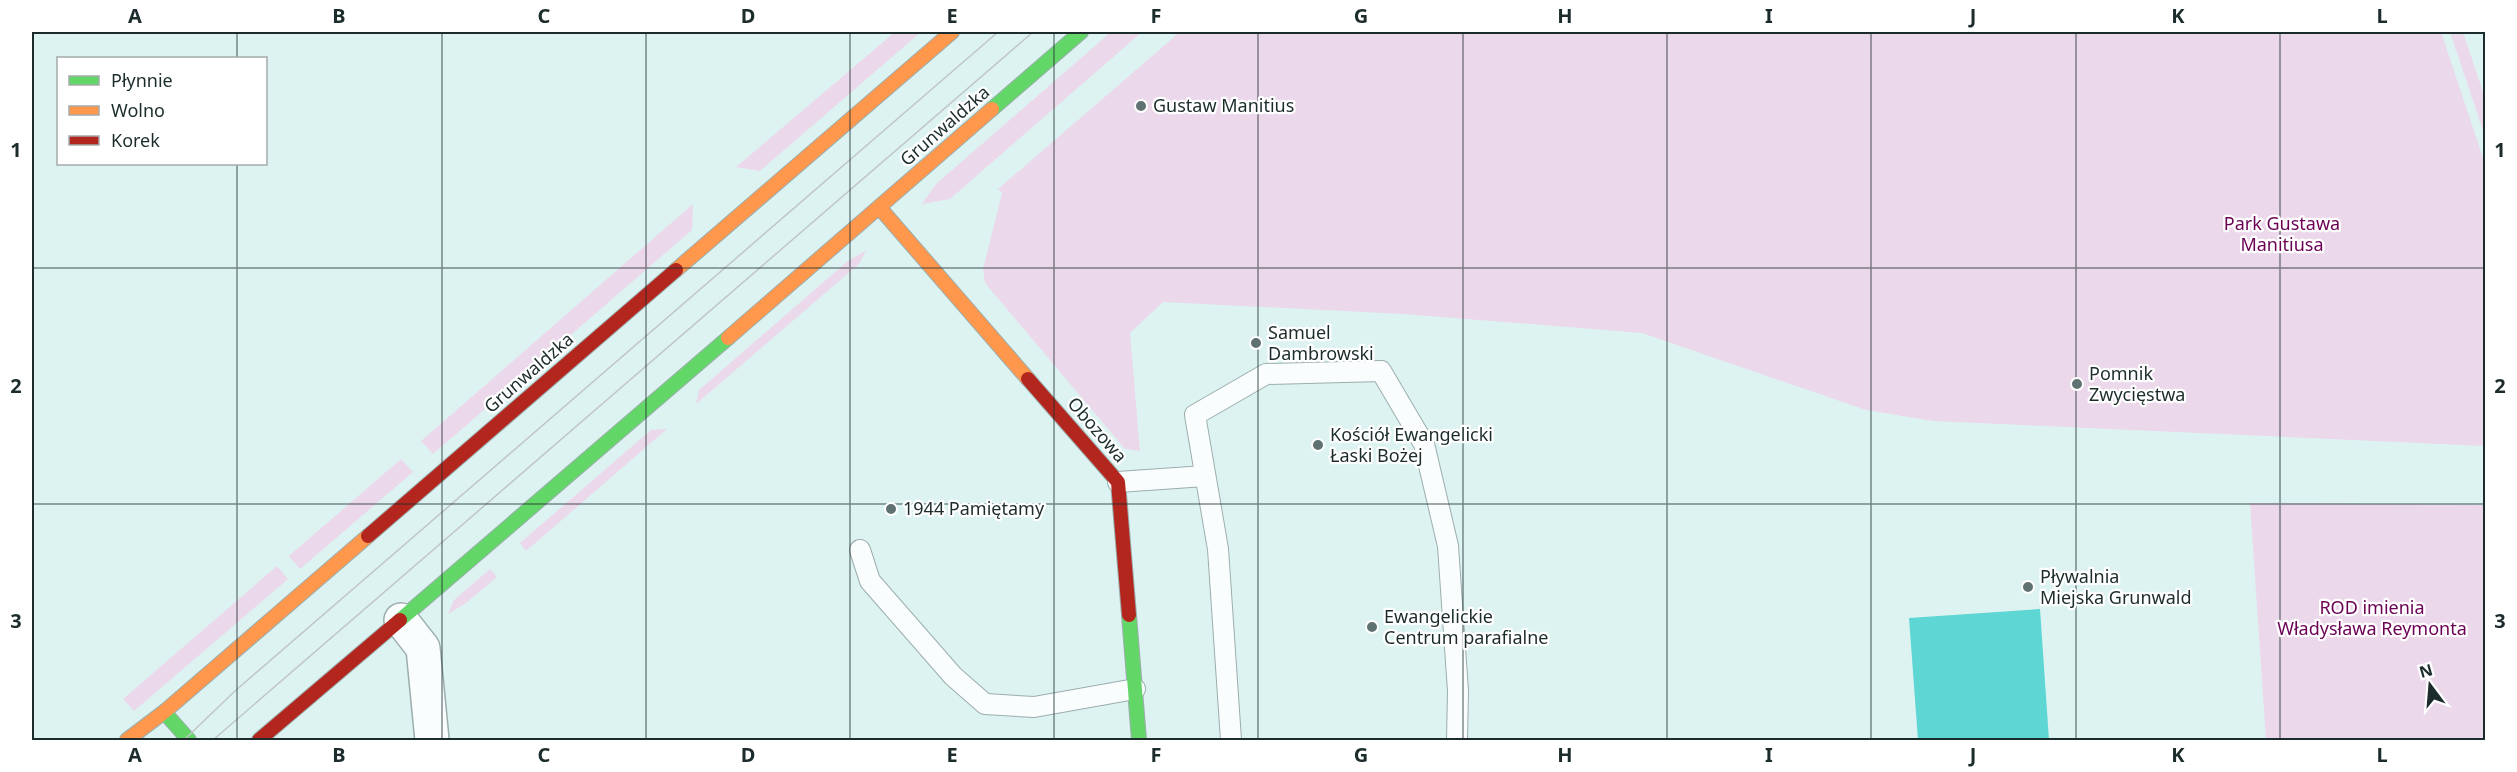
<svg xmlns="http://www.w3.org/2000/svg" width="2517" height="772" font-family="'Noto Sans',sans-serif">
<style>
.green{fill:#ecd8eb}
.water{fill:#5ed6d4}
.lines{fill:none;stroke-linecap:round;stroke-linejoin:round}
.lane-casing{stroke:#9cadad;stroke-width:22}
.street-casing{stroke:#9cadad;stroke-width:36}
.fast-casing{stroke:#9cadad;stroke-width:16}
.slow-casing{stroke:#9cadad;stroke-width:16}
.jam-casing{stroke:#9cadad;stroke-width:16}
.lane{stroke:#fafdfd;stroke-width:20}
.street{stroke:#fafdfd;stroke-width:33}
.fast{stroke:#63d668;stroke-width:14}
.slow{stroke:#ff974d;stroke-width:14}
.jam{stroke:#b3261e;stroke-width:14}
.tram{stroke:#c0c6c6;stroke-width:1.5}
.grid{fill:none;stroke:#1c2c2c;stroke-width:1.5;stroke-opacity:0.55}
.poi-dot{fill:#5f7271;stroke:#fff;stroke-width:2}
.labels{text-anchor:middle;stroke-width:4.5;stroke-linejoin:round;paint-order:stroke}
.poi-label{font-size:18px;fill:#1c2c2c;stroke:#fff;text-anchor:start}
.street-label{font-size:18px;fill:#1c2c2c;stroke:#fff}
.park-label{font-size:18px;fill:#6b0154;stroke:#fff}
.neatline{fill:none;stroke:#1c2c2c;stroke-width:2}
.grid-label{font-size:20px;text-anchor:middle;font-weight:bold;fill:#1c2c2c}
</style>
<rect width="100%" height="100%" fill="#dcf3f2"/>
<path class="green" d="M895 32H921L760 171 736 167Z
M1111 32H1142L950 199 922 204 936 184Z
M1180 32H2441L2485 164V446L1933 421 1866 410 1642 333 1403 314 1163 302 1130 333 1140 451 1125 449 985 283 983 269 1002 193 998 189Z
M2450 32H2463L2485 98V136Z
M693 204 692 230 433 454 421 441Z
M866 251 859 264 696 404 699 390 849 260Z
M667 429 526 551 520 543 651 430Z
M401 459 413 472 300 569 289 556Z
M2250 503 2485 505V740H2266Z
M277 566 288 579 134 711 123 699Z
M490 569 497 577 466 603 448 614 454 600Z"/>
<path class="water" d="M2040 609 2049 740H1918L1909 618Z"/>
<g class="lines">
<g class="lane-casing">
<path id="lane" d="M1118 482 1205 476
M860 550 870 581 953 676 985 704 1034 707 1135 689
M1231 740 1218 549 1195 415 1266 374 1381 371 1424 444 1448 546 1458 691 1457 740"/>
</g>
<g class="street-casing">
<path id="street" d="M401 620 423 648 432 740"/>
</g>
<g class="fast-casing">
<path id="fast" d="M992 109 1081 32
M1129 615 1139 740
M400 620 728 338
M164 712 189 740"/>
</g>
<g class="slow-casing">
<path id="slow" d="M879 207 1028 379
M676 270 952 32
M728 338 992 109
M127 740 164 712 368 536"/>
</g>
<g class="jam-casing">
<path id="jam" d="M1028 379 1118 482 1129 615
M368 536 676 270
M259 740 400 620"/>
</g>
<use href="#lane" class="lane"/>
<use href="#street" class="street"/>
<use href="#fast" class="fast"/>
<use href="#slow" class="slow"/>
<use href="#jam" class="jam"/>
<path class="tram" d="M184 740 235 691 998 32
M213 740 1033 32"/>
</g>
<path class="grid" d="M237 32V58M442 32V740M646 32V740M850 32V740M1054 32V740M1258 32V740M1463 32V740M1667 32V740M1871 32V740M2076 32V740M2280 32V740M237 164V740M32 268H2486M32 504H2486"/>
<g class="poi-dot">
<circle cx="1141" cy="106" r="6"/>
<circle cx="1256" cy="343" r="6"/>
<circle cx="2077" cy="384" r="6"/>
<circle cx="1318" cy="445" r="6"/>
<circle cx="891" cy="509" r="6"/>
<circle cx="2028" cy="587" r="6"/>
<circle cx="1372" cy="627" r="6"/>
</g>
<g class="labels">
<g class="poi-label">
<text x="1153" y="112">Gustaw Manitius</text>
<text x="1268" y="339">Samuel<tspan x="1268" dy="21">Dambrowski</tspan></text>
<text x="2089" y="380">Pomnik<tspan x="2089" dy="21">Zwycięstwa</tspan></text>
<text x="1330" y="441">Kościół Ewangelicki<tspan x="1330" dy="21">Łaski Bożej</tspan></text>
<text x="903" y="515">1944 Pamiętamy</text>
<text x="2040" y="583">Pływalnia<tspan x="2040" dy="21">Miejska Grunwald</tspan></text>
<text x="1384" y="623">Ewangelickie<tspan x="1384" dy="21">Centrum parafialne</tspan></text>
</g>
<g class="street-label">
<text transform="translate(945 126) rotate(-41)" y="6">Grunwaldzka</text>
<text transform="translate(529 373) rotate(-41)" y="6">Grunwaldzka</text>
<text transform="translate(1097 430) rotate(49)" y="6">Obozowa</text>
</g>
<g class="park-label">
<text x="2282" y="230">Park Gustawa<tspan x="2282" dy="21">Manitiusa</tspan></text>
<text x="2372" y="614">ROD imienia<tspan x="2372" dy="21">Władysława Reymonta</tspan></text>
</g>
</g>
<rect width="2517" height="772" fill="none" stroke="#ffffff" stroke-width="66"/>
<rect x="57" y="57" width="210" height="108" fill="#ffffff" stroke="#a4abab" stroke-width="1.5"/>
<rect x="69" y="76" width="30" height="9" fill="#63d668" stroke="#a4abab" stroke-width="1.5"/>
<text x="111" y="87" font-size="18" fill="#1c2c2c">Płynnie</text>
<rect x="69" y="106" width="30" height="9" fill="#ff974d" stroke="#a4abab" stroke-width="1.5"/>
<text x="111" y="117" font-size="18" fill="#1c2c2c">Wolno</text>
<rect x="69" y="136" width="30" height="9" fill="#b3261e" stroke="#a4abab" stroke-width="1.5"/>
<text x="111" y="147" font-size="18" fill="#1c2c2c">Korek</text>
<g transform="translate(2430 685) rotate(344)" stroke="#ffffff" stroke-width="4.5" paint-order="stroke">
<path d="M0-4.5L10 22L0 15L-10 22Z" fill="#1c2c2c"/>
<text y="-9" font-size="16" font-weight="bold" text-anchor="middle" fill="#1c2c2c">N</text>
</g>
<rect x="33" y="33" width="2451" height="706" class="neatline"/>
<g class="grid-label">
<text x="135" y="23">A</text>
<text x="339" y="23">B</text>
<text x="544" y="23">C</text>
<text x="748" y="23">D</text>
<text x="952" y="23">E</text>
<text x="1156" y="23">F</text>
<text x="1361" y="23">G</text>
<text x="1565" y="23">H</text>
<text x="1769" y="23">I</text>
<text x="1973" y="23">J</text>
<text x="2178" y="23">K</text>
<text x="2382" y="23">L</text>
<text x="16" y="157">1</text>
<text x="2500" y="157">1</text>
<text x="16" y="393">2</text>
<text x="2500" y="393">2</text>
<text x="16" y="628">3</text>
<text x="2500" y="628">3</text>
<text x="135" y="762">A</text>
<text x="339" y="762">B</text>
<text x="544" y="762">C</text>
<text x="748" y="762">D</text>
<text x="952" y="762">E</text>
<text x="1156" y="762">F</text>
<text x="1361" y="762">G</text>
<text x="1565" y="762">H</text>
<text x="1769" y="762">I</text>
<text x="1973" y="762">J</text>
<text x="2178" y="762">K</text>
<text x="2382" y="762">L</text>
</g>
</svg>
